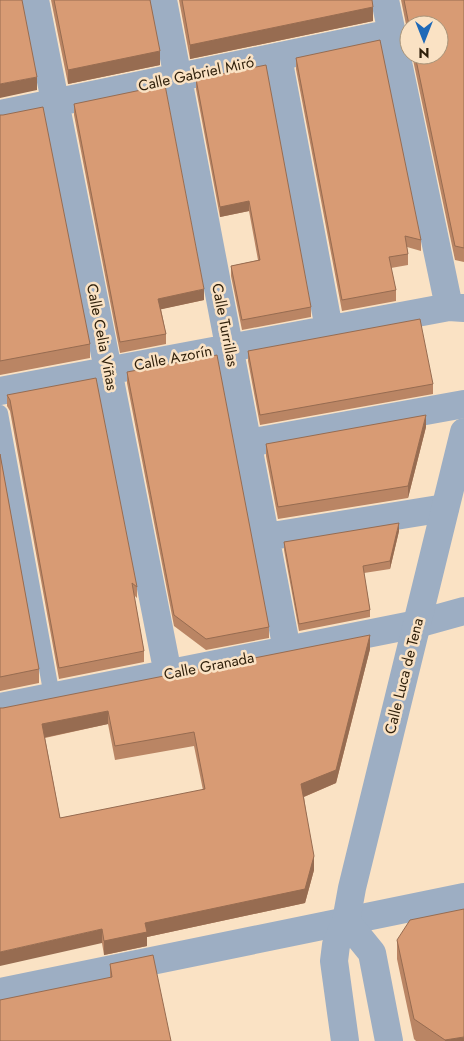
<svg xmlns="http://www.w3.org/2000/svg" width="464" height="1041" font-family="Jost,sans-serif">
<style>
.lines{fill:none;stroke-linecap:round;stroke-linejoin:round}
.service{stroke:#9daec3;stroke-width:16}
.minor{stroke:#9daec3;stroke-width:28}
.tertiary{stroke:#9daec3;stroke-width:28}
.wall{fill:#ba8564;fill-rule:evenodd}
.shaded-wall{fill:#976c51}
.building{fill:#d89b74;stroke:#976c51;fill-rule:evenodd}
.labels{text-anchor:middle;stroke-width:5;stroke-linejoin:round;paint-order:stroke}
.street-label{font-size:15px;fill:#2d1e09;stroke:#fae2c4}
</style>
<rect width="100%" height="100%" fill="#fae2c4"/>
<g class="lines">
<path class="service" d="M0 413 52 696"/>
<path class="minor" d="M35 0 168 674
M163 0 287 650
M385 0 449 307
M278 57 329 329
M0 114 392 33
M0 391 449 307 464 308
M248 443 464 404
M266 537 445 508
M0 707 417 624 464 611
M0 992 464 897"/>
<path class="tertiary" d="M346 921 372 953 389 1041
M345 1041 334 961 336 945 346 921 352 888 464 432"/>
</g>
<path class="wall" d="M51 0H150L160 65 68 84Z
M179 0H372L373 21 190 59Z
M401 0H464V262L455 260 412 55H439L409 25V39Z
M296 58 421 240V251L407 247 408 254V265L391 268 396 290V301L342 311 296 69Z
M196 79 311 307V317L242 330 231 276V266L258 260 249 211 220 217 196 89Z
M74 104 204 300 161 309 166 334V344L120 353 74 115Z
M0 115 90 344V358L0 375Z
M248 351 433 384V394L260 425 248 361Z
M127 372 269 627V638L206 650 174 626 127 383Z
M7 395 137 587V598L134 595 144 651V662L59 679 10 411 7 406Z
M426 427 408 498 278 519 266 456V444Z
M0 454 39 669V683L0 691Z
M399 531 390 569 364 573 370 610V617L299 631 284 550V542Z
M370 649 336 783 304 797 314 870 305 903 147 937V946L104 955 102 943 3 708ZM108 724 115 760 194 746 203 790 60 818 45 738Z
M397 940 464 1041H416L414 1039 397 959Z
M110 964 171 1041 110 977Z"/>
<path class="shaded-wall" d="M373 7V21L190 59V45Z
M160 51V65L68 84V70Z
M37 77V90L0 98V84Z
M249 201V211L220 217V207Z
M204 289V300L158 310V299Z
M426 415V427L408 498V486Z
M399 523V531L390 569V561Z
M370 635V649L336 783 301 798V784Z
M108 711V724L42 738V724Z
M314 856V870L305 903 147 937V946L104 955V941L145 923Z
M102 929V943L0 966V952Z
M464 1037V1041H445V1040Z"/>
<path class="building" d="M0 0H22L37 77 0 84Z
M54 0H150L160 51 68 70Z
M182 0H372L373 7 190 45Z
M404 0H464V248L455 246 415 55H439V25H409Z
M380 40 421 240 405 236 408 254 389 257 396 290 342 300 296 58Z
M266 65 311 307 242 320 231 266 260 260 249 201 220 207 196 79Z
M165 85 204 289 158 299 166 334 120 342 74 104Z
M43 107 90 344 0 361V115H3Z
M420 319 433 384 260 415 248 351Z
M217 355 269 627 206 639 174 615 127 372Z
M96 378 137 587 132 583 144 651 59 668 10 400 7 395Z
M426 415 408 486 278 507 266 444Z
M0 454 39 669 0 677Z
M399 523 390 561 363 566 370 610 299 624 284 542Z
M370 635 336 770 301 784 314 856 305 889 145 923 147 932 104 941 102 929 0 952V708H3ZM108 711 115 746 194 732 205 789 60 818 42 724Z
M464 909V1037L445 1040 414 1019 397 940 410 920Z
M153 955 171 1041H0V1000L112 977 110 964Z"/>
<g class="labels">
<g class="street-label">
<text transform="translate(196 74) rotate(-12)" y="5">Calle Gabriel Miró</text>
<text transform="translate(225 325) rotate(79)" y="5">Calle Turrillas</text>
<text transform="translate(102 337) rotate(79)" y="5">Calle Celia Viñas</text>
<text transform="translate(173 358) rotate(-11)" y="5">Calle Azorín</text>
<text transform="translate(209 666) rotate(-11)" y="5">Calle Granada</text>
<text transform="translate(404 676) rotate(-76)" y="5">Calle Luca de Tena</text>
</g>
</g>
<g transform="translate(424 40) rotate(180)"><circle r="24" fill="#fae2c4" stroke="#a89479"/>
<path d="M0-4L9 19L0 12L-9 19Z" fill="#1e69b8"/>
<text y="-8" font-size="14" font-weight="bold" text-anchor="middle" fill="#2d1e09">N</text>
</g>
</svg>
